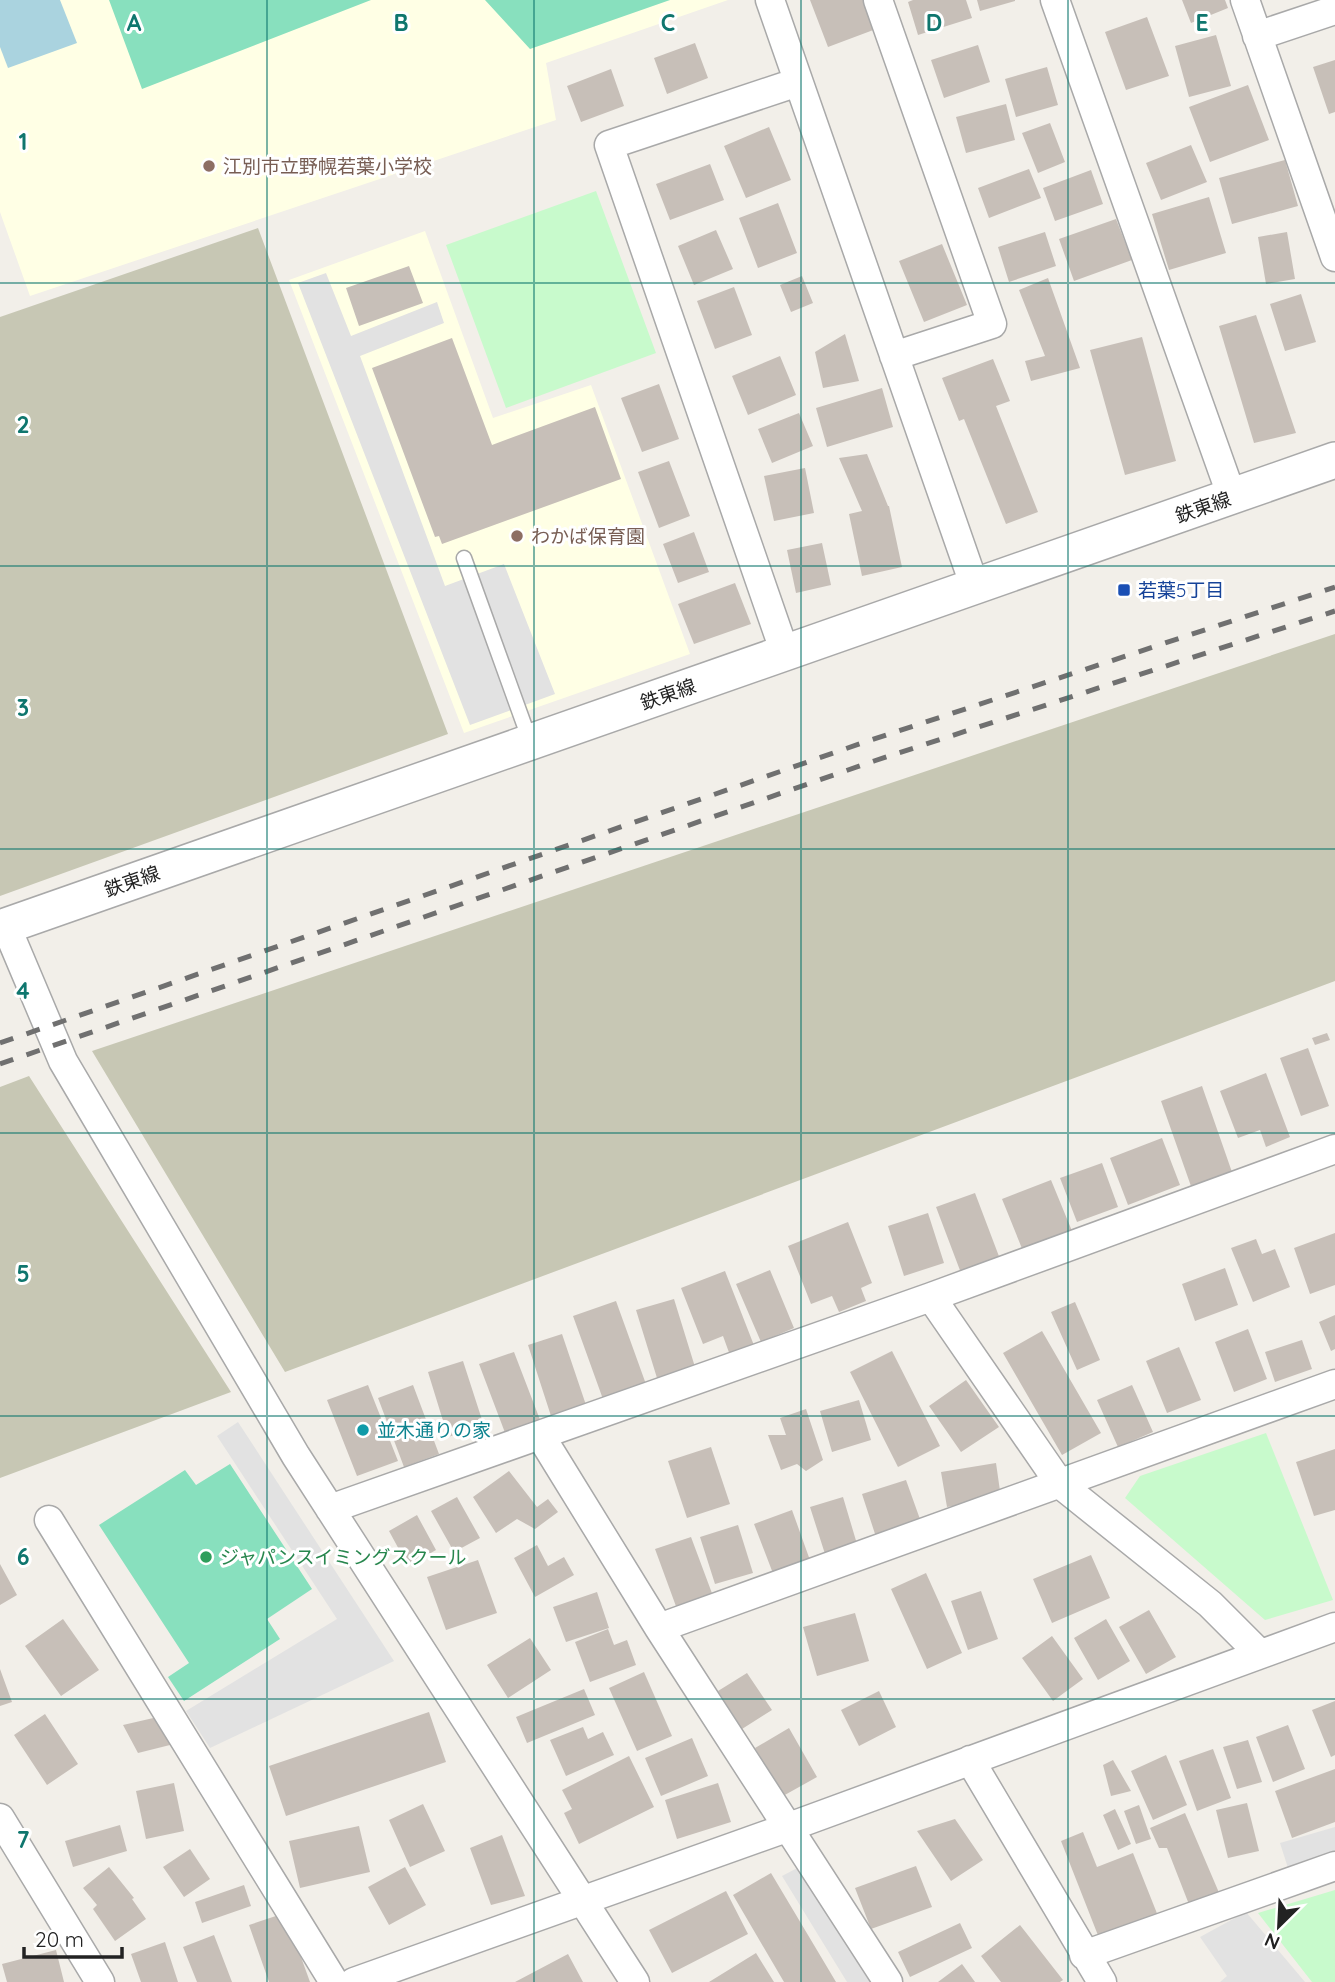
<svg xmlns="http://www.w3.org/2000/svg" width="1335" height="1982" font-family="Quicksand,'Noto Sans JP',sans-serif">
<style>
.education{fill:#ffffe5}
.construction{fill:#c7c7b4}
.park{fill:#c8facc}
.pitch{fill:#88e0be}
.parking{fill:#e2e2e2}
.water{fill:#aad3df}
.building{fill:#c7bfb8}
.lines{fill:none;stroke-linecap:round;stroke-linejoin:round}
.service-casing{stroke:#a9a9a9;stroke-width:17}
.minor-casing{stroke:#a9a9a9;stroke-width:31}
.tertiary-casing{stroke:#a9a9a9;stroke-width:38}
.service{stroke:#fff;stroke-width:14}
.minor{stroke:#fff;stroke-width:28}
.tertiary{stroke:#fff;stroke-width:35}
.rail{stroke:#707070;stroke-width:5;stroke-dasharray:14 14;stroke-linecap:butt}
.grid{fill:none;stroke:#0f766e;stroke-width:2;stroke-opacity:0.55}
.education-dot{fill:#8d6e63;stroke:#fff;stroke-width:2.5}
.transit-dot{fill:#1a4fb4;stroke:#fff;stroke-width:2.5}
.culture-dot{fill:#0f9aa8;stroke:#fff;stroke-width:2.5}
.leisure-dot{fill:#2e9e5b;stroke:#fff;stroke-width:2.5}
.labels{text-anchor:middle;stroke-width:6;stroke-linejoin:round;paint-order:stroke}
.education-label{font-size:19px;fill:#785e54;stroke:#fff;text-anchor:start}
.street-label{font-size:19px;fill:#222;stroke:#fff}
.transit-label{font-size:19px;fill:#164399;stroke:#fff;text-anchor:start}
.culture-label{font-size:19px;fill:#0d838f;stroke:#fff;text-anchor:start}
.leisure-label{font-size:19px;fill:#27864d;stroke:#fff;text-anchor:start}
.grid-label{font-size:23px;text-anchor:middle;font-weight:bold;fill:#0f766e;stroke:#fff;stroke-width:6;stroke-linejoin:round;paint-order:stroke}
</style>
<rect width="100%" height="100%" fill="#f2efe9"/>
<path class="education" d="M0 0H728L546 63 556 120 30 296 0 212Z
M425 231 493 418 591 385 690 654 464 733 289 280Z"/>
<path class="construction" d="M258 228 448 734 0 896V317Z
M1335 634V981L285 1372 92 1051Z
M29 1076 231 1392 0 1478V1087Z"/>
<path class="park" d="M596 191 656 353 506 408 446 245Z
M1266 1433 1333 1600 1265 1620 1125 1498 1140 1476Z
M1335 1890V1982H1312L1258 1913Z"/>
<path class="pitch" d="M109 0H371L142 89Z
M485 0H670L530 49Z
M230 1464 312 1589 267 1619 280 1639 184 1701 168 1677 189 1663 99 1525 185 1470 196 1485Z"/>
<path class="parking" d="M326 273 351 336 437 302 444 323 360 356 445 586 504 564 555 694 470 725 298 283Z
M238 1422 394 1661 210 1748 186 1711 337 1619 217 1436Z
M1335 1827V1854L1288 1868 1280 1843Z
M805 1864 873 1982H847L782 1876Z
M1246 1912 1305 1982H1220L1227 1976 1200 1937Z"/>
<path class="water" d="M0 0H60L77 43 8 68 0 47Z"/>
<path class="building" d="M810 0H865L876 29 828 47Z
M913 0H966L972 18 918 35 908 2Z
M977 0H1015V1L980 11Z
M1182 0H1225L1228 8 1191 23Z
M1147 17 1169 76 1126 90 1105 32Z
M1216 35 1231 86 1189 97 1175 46Z
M695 43 708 78 667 94 654 58Z
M978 45 990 82 944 98 931 60Z
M1335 60V112L1329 114 1313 67Z
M1047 67 1058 105 1016 117 1005 79Z
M611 69 624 106 581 122 567 86Z
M1248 85 1269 140 1210 162 1189 107Z
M1006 104 1015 140 966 153 956 117Z
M1050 123 1065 162 1038 173 1022 133Z
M769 127 791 180 746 198 724 146Z
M1191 145 1207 182 1161 200 1146 163Z
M1285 160 1298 206 1232 224 1219 178Z
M710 164 724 200 670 220 656 184Z
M1029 169 1041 198 989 218 978 188Z
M1091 170 1103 204 1055 221 1043 188Z
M1209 197 1226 253 1169 270 1152 214Z
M778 203 797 253 758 268 739 218Z
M1116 219 1132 260 1074 281 1059 239Z
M716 230 733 269 694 285 678 246Z
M1045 232 1056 266 1009 282 998 247Z
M1287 232 1295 279 1266 284 1258 237Z
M942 244 967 305 924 322 899 261Z
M409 266 423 303 359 326 346 288Z
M802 276 813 303 791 312 780 285Z
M1048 278 1080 368 1031 381 1025 361 1045 356 1019 290Z
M734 287 752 335 715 349 697 301Z
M1301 294 1316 342 1285 351 1270 304Z
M1256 315 1296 433 1254 443 1219 326Z
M845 334 859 381 823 388 815 352Z
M1142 337 1176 461 1125 475 1090 350Z
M452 338 492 445 595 407 621 479 442 544 439 536 435 537 372 368Z
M780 356 796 395 748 415 732 376Z
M993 359 1010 401 996 406 1038 512 1006 524 964 419 959 421 942 378Z
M659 384 679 439 642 452 621 398Z
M882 388 893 427 827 447 816 408Z
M799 413 813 446 772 463 758 429Z
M867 454 888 506H889L902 567 862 576 849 514 862 511 839 458Z
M669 461 690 516 659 528 638 472Z
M805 468 814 513 774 521 764 476Z
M694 532 709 572 678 583 663 544Z
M822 543 831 585 796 593 787 550Z
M735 583 751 624 694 644 678 604Z
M1327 1033 1330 1040 1315 1045 1312 1038Z
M1308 1048 1329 1106 1301 1116 1280 1058Z
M1266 1073 1290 1137 1266 1147 1260 1130 1238 1138 1220 1091Z
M1202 1086 1233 1175 1192 1189 1161 1101Z
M1162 1138 1180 1185 1128 1205 1110 1158Z
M1102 1163 1118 1207 1077 1222 1060 1178Z
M1051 1180 1072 1231 1023 1251 1002 1199Z
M975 1193 1000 1259 961 1273 936 1207Z
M928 1213 944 1263 904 1276 888 1226Z
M848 1222 872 1283 861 1288 866 1301 839 1312 832 1296 811 1304 788 1246Z
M1335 1233V1285L1310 1294 1294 1248Z
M1256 1239 1262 1254 1275 1249 1290 1287 1253 1302 1231 1248Z
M1225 1268 1238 1305 1195 1321 1182 1284Z
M770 1270 794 1328 761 1342 736 1284Z
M725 1271 755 1348 731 1358 723 1336 703 1344 681 1288Z
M674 1299 695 1367 657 1378 636 1310Z
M616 1301 647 1387 604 1402 573 1316Z
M1075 1302 1100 1360 1077 1370 1051 1312Z
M1335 1315V1349L1331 1351 1319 1322Z
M1248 1329 1267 1379 1234 1392 1215 1342Z
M1042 1331 1101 1433 1062 1455 1003 1353Z
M562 1334 586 1405 551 1416 528 1345Z
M1302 1340 1312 1369 1275 1382 1265 1352Z
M1179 1347 1201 1400 1167 1413 1146 1361Z
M892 1351 940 1446 898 1467 850 1372Z
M514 1352 542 1425 507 1438 479 1364Z
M463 1361 484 1426 448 1437 428 1372Z
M966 1380 999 1427 961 1452 929 1406Z
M368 1385 398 1461 357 1476 327 1400Z
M413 1385 439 1454 404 1467 378 1398Z
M1132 1385 1153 1432 1118 1447 1097 1400Z
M859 1400 871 1440 832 1452 820 1411Z
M806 1409 823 1460 806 1471 797 1464 781 1470 768 1435H786L780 1418Z
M711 1447 730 1504 687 1518 668 1461Z
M1335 1449V1510L1314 1516 1296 1462Z
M996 1463 1001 1498 947 1507 941 1472Z
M509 1471 537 1507 548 1499 558 1512 535 1529 517 1519 496 1533 473 1497Z
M906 1480 921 1522 876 1537 862 1494Z
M457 1497 480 1538 454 1552 431 1511Z
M843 1497 857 1544 825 1554 810 1507Z
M792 1510 811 1563 774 1576 754 1524Z
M417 1515 436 1550 408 1566 389 1531Z
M738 1525 753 1573 715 1584 700 1537Z
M691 1537 713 1596 677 1609 655 1549Z
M537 1545 548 1566 564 1557 574 1575 535 1597 514 1558Z
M1091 1555 1110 1598 1052 1623 1033 1579Z
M478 1560 497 1613 446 1630 427 1577Z
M0 1564 17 1595 0 1605Z
M926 1573 962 1653 927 1669 891 1589Z
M981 1591 998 1639 968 1650 951 1601Z
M597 1592 609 1628 566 1642 553 1607Z
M1149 1610 1176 1657 1146 1674 1119 1627Z
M855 1613 869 1661 817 1676 803 1627Z
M63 1619 99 1670 61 1696 25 1646Z
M1106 1619 1130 1661 1098 1680 1074 1638Z
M608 1629 614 1645 627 1640 636 1665 590 1682 575 1642Z
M1052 1636 1083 1679 1053 1701 1022 1658Z
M530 1638 551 1670 508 1698 487 1665Z
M0 1669 12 1702 0 1706Z
M644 1672 672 1736 637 1751 609 1688Z
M747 1673 772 1710 742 1729 718 1691Z
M584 1689 595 1715 527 1743 516 1717Z
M879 1691 896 1727 859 1746 841 1710Z
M1335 1701V1755L1331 1757 1312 1710Z
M429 1712 446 1762 286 1816 269 1766Z
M45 1714 78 1764 47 1785 14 1735Z
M162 1716 170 1745 138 1753 123 1725Z
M1288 1725 1305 1769 1273 1782 1256 1737Z
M583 1727 588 1739 603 1732 614 1755 566 1776 550 1740Z
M789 1728 817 1777 783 1796 755 1748Z
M692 1738 708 1776 661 1796 645 1758Z
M1248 1740 1262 1782 1237 1789 1223 1747Z
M1213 1749 1231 1798 1197 1811 1179 1761Z
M1166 1755 1187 1805 1153 1820 1131 1771Z
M629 1756 654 1807 579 1844 564 1813 572 1809 562 1790Z
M1113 1760 1131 1791 1111 1796 1103 1765Z
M1335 1769V1822L1292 1838 1275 1791Z
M174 1783 184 1831 146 1839 136 1791Z
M718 1783 731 1822 677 1839 665 1800Z
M1247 1803 1259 1851 1228 1858 1216 1810Z
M423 1804 445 1851 410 1867 389 1820Z
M1139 1805 1151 1839 1136 1844 1124 1811Z
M1115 1809 1131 1844 1118 1850 1103 1815Z
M1185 1813 1220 1895 1190 1907 1167 1848H1159L1150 1828Z
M955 1819 983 1860 951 1881 917 1831Z
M120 1825 127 1851 73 1867 65 1841Z
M359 1826 370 1872 300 1888 289 1841Z
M1083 1832 1097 1867 1133 1853 1160 1921 1101 1943 1061 1841Z
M502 1835 525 1896 491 1905 470 1848Z
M190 1849 210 1879 184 1897 163 1867Z
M916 1866 932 1907 871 1929 855 1888Z
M109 1867 134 1898 132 1899 146 1919 115 1941 93 1909 97 1905 83 1888Z
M405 1867 426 1905 389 1925 368 1887Z
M771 1873 836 1982H784L733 1895Z
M244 1885 251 1906 202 1923 195 1902Z
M726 1891 748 1934 672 1973 649 1930Z
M285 1913 310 1982H269L249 1925Z
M960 1923 972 1948 910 1977 898 1952Z
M1020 1925 1063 1980 1060 1982H1001L981 1956Z
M214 1935 232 1982H197L183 1947Z
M165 1942 178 1982H141L131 1954Z
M56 1950 64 1982H7L2 1964Z
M756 1953 774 1982H709Z
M568 1954 583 1982H515Z
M962 1964 975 1982H938Z"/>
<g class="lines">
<g class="service-casing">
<path id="service" d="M464 558 530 741"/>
</g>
<g class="minor-casing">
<path id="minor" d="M770 0 975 587
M878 0 992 324 894 356
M1055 0 1232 497
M1245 0 1335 257
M1257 36 1335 10
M785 653 609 145 798 82
M6 926 63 1061 296 1456 635 1982
M931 1297 1060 1484 1210 1604 1260 1654
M540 1435 659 1628 888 1982
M330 1509 931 1297 1335 1149
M49 1520 334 1982
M659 1628 1335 1384
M970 1760 1102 1982
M0 1818 100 1982
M1084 1955 1335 1866
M354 1982 789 1827 1335 1627"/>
</g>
<g class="tertiary-casing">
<path id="tertiary" d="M0 928 1335 460"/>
</g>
<use href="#service" class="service"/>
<use href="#minor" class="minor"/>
<use href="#tertiary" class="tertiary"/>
<path class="rail" d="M0 1043 862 743 1335 587
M0 1064 874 761 1335 611"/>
</g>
<path class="grid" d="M267 0V1982M534 0V1982M801 0V1982M1068 0V1982M0 283H1335M0 566H1335M0 849H1335M0 1133H1335M0 1416H1335M0 1699H1335"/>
<g class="education-dot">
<circle cx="209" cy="166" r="7"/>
<circle cx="517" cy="536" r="7"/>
</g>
<rect class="transit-dot" x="1117" y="583" width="14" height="14" rx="3.5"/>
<circle class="culture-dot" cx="363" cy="1430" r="7"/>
<circle class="leisure-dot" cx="206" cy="1557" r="7"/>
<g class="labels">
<g class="education-label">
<text x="223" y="173">江別市立野幌若葉小学校</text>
<text x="531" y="543">わかば保育園</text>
</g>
<g class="street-label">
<text transform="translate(1203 507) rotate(-19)" y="7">鉄東線</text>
<text transform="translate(668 694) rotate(-19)" y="7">鉄東線</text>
<text transform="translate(132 881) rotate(-19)" y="7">鉄東線</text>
</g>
<g class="transit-label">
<text x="1138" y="597">若葉5丁目</text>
</g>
<g class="culture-label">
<text x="377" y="1437">並木通りの家</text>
</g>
<g class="leisure-label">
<text x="220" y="1564">ジャパンスイミングスクール</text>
</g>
</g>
<g class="grid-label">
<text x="134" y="31">A</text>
<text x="401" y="31">B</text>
<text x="668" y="31">C</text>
<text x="934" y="31">D</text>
<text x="1202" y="31">E</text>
<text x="23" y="150">1</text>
<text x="23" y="433">2</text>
<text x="23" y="716">3</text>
<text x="23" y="999">4</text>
<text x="23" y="1282">5</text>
<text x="23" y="1565">6</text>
<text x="23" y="1848">7</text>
</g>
<g transform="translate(1279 1926) rotate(204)" stroke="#ffffff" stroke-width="5" paint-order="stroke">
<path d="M0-5L12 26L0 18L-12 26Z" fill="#222222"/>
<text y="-10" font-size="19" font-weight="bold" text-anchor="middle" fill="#222222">N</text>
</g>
<path d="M24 1947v10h98v-10" fill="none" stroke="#222222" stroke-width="3.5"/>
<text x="35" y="1947" font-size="21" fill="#222222" stroke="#ffffff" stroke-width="5" paint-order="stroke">20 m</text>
</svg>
